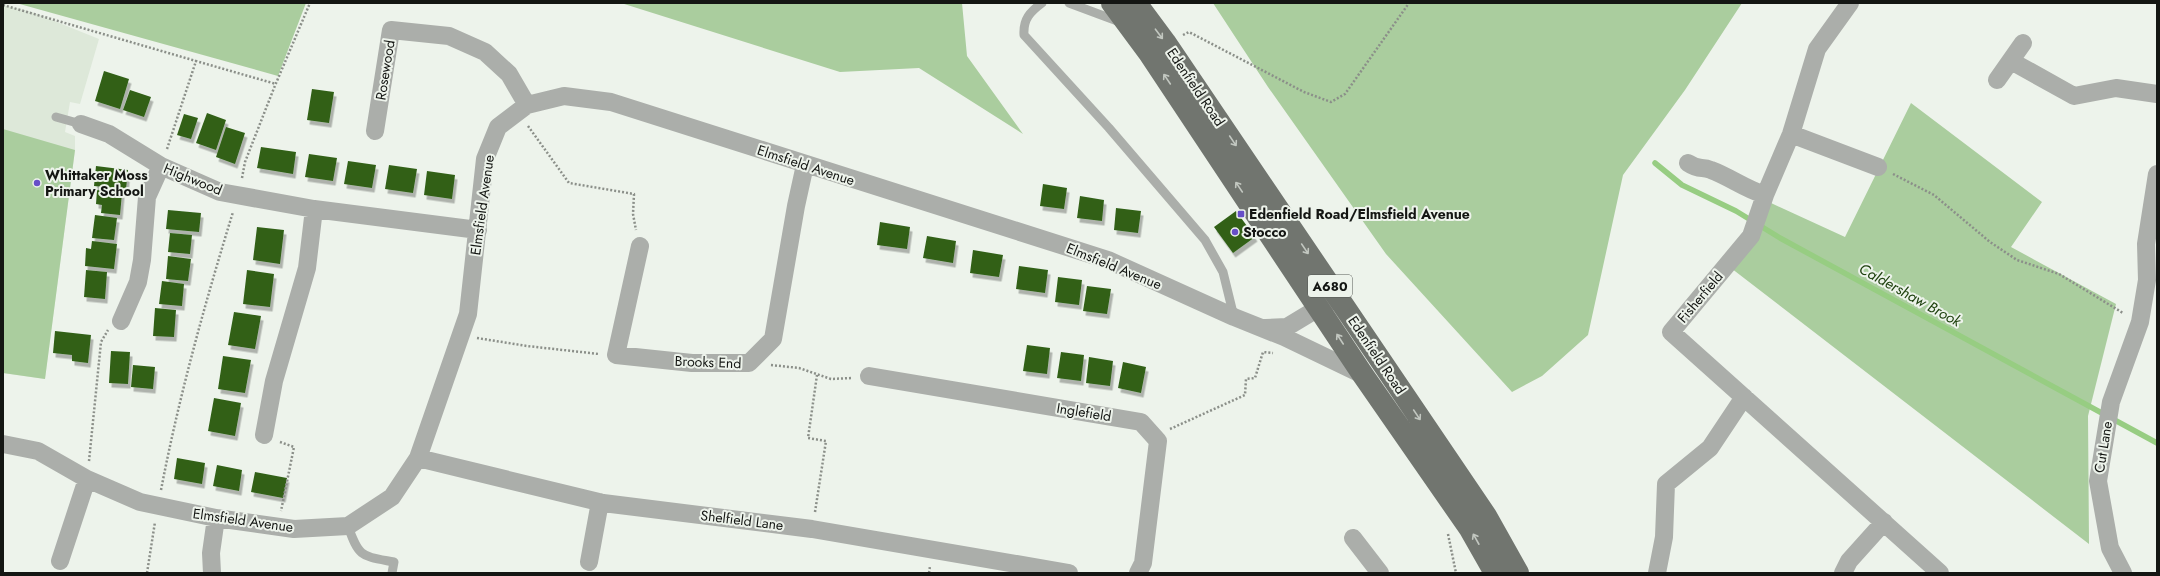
<svg xmlns="http://www.w3.org/2000/svg" width="2160" height="576" font-family="Jost,sans-serif">
<style>
.built{fill:#dde8d9}
.green{fill:#aacd9e}
.lines{fill:none;stroke-linecap:round;stroke-linejoin:round}
.stream{stroke:#97cd82;stroke-width:5.5}
.building{fill:#306118;filter:url(#shadow)}
.path{stroke:#8b8f89;stroke-width:2.5;stroke-dasharray:2 2;stroke-linecap:butt}
.lane{stroke:#abaeaa;stroke-width:9}
.street{stroke:#abaeaa;stroke-width:18}
.primary{stroke:#71756f;stroke-width:22}
.oneway{stroke:#c2c7c0}
.poi-dot{fill:#674fc8;stroke:#edf3eb;stroke-width:1.5}
.labels{text-anchor:middle;stroke-width:4;stroke-linejoin:round;paint-order:stroke}
.shield{fill:#edf3eb;stroke:#555854;stroke-width:1}
.shield-label{font-size:13px;font-weight:bold;fill:#141613}
.street-label{font-size:14px;fill:#141613;stroke:#edf3eb}
.poi-label{font-size:14px;font-weight:bold;fill:#141613;stroke:#edf3eb;text-anchor:start}
.water-label{font-size:15px;font-style:italic;fill:#1f420f;stroke:#edf3eb}
</style>
<defs>
<filter id="shadow"><feDropShadow dx="2.5" dy="4.5" stdDeviation="0" flood-color="#0004"/></filter>
</defs>
<rect width="100%" height="100%" fill="#edf3eb"/>
<path class="built" d="M3 5 32 12 99 39 80 104 70 102 65 132 75 136V150L45 379 3 373Z"/>
<path class="green" d="M16 3H306L278 76Z
M621 3H962L967 56 1023 134 919 68 840 72Z
M1213 3H1742L1685 90 1623 175 1588 335 1542 376 1512 392 1386 254 1268 87Z
M1911 103 2042 202 2011 247 2116 304 2088 416 2089 544 1727 265 1771 203 1845 237Z
M3 129 75 150 45 379 3 373Z"/>
<g class="lines">
<path class="stream" d="M1655 163 1682 185 1736 211 1780 238 2157 443"/>
</g>
<path class="building" d="M104 71 129 79 120 109 95 101Z
M312 89 334 92 329 123 307 120Z
M130 90 151 97 144 117 123 110Z
M207 113 226 120 216 150 196 143Z
M184 114 198 118 191 139 177 135Z
M226 127 245 133 235 164 216 157Z
M261 147 296 152 293 174 257 168Z
M309 154 337 158 333 181 305 177Z
M348 161 376 165 372 188 344 184Z
M389 165 417 169 413 193 385 189Z
M96 166 128 170 126 189 94 186Z
M427 171 455 175 452 199 424 195Z
M1043 184 1067 188 1064 209 1040 206Z
M97 190 122 193 120 215 101 213 102 205 96 204Z
M1080 196 1104 200 1102 221 1077 218Z
M1116 208 1141 211 1138 233 1114 230Z
M168 210 201 213 199 232 166 229Z
M1236 211 1255 237 1233 253 1214 227Z
M95 215 117 218 114 240 92 238Z
M880 222 910 227 907 249 877 245Z
M257 227 284 230 280 264 253 260Z
M170 233 192 235 190 254 168 252Z
M927 236 956 241 953 263 923 258Z
M92 241 117 244 114 269 85 266 86 248 91 249Z
M973 250 1003 255 999 277 970 273Z
M168 256 191 259 188 281 166 279Z
M1019 266 1048 270 1045 293 1016 289Z
M86 270 107 272 105 299 84 297Z
M247 270 274 274 270 307 243 304Z
M1058 277 1082 280 1079 305 1055 302Z
M162 281 184 284 182 306 159 304Z
M1087 286 1111 289 1107 314 1083 311Z
M155 308 176 310 174 337 153 336Z
M234 312 261 316 255 349 228 345Z
M55 331 91 335 88 363 72 361V355L53 353Z
M1027 345 1050 348 1047 374 1023 371Z
M111 351 130 352 128 384 109 383Z
M1061 352 1084 355 1081 381 1057 378Z
M223 356 251 360 245 393 218 389Z
M1089 357 1113 361 1110 386 1086 383Z
M1123 362 1146 367 1141 393 1118 388Z
M133 365 155 367 153 389 131 387Z
M214 398 241 403 235 436 208 431Z
M177 458 205 463 202 484 174 479Z
M217 465 242 470 239 491 213 486Z
M255 472 287 478 283 498 251 492Z"/>
<g class="lines">
<path class="path" d="M3 5 196 61
M1183 35 1189 32 1304 92 1331 102 1345 94 1409 3
M528 126 569 183 634 194 633 214 636 230
M167 149 196 61 276 84
M1893 174 1934 195 1990 242 2017 260 2059 274 2123 313
M242 178 245 162 274 88 310 3
M477 338 527 346 599 354
M771 365 799 368 831 379 852 378
M1170 429 1245 395 1246 379 1255 378 1263 352 1273 353
M280 442 294 447 281 511
M89 461 101 342 108 330
M161 490C179 396 205 303 233 212
M815 512 826 441 808 438 817 375
M1448 534 1456 573
M147 573 155 522
M929 573 930 566"/>
<path class="lane" d="M1042 3C1030 12 1023 19 1024 35L1109 128 1205 240 1223 272 1234 317
M1069 3 1120 22
M56 117 81 124
M348 526C359 558 362 556 394 562L392 573"/>
<path class="street" d="M1850 3 1817 49 1791 134 1765 195 1751 236 1671 332 1940 573
M2011 61 2074 96 2116 88 2157 94
M1997 80 2023 43
M81 124 109 134 161 166 220 192 314 209 478 230
M375 131 391 30 449 36 485 52 509 74 527 105
M1791 134 1878 167
M1688 163C1700 171 1701 166 1711 170 1730 177 1745 189 1765 195
M640 246 616 355 692 363H749L773 339 796 206 805 165
M121 321 138 282 142 260 147 197 161 166
M1266 328 1287 327 1330 301
M869 376 1141 422 1158 441 1143 563 1138 573
M264 435 274 381 307 268 314 209
M3 444 38 451 87 479 140 502 216 518 294 529 348 526 392 497 418 458 468 314 485 159 498 127 527 105 564 96 611 102 1108 260 1234 317 1284 337 1363 375
M418 458 603 503 812 529 1069 573
M1353 538 1380 573
M60 561 87 479
M589 562 600 502
M212 573 211 553 216 518
M1657 573 1664 537 1666 484 1710 448 1744 397
M1843 573 1849 561 1884 522
M2123 573 2110 548 2098 481 2111 402 2140 322 2147 280 2146 244 2157 174"/>
<path class="primary" d="M1112 3 1149 53 1363 375 1470 529 1495 573
M1136 3 1165 42 1486 516 1518 573"/>
</g>
<defs><path id="oneway-shaft" d="M-6 0H5M1.5-3L5.5 0L1.5 3" fill="none" stroke-width="1.6" stroke-linecap="round" stroke-linejoin="round"/></defs>
<g class="oneway">
<use href="#oneway-shaft" transform="translate(1159 34) rotate(53)"/>
<use href="#oneway-shaft" transform="translate(1167 79) rotate(-124)"/>
<use href="#oneway-shaft" transform="translate(1233 141) rotate(56)"/>
<use href="#oneway-shaft" transform="translate(1239 187) rotate(-124)"/>
<use href="#oneway-shaft" transform="translate(1305 249) rotate(56)"/>
<use href="#oneway-shaft" transform="translate(1340 339) rotate(-123)"/>
<use href="#oneway-shaft" transform="translate(1417 415) rotate(56)"/>
<use href="#oneway-shaft" transform="translate(1476 539) rotate(-119)"/>
</g>
<g class="poi-dot">
<circle cx="37" cy="183" r="4"/>
<rect x="1237" y="210" width="8" height="8" rx="2"/>
<circle cx="1235" cy="232" r="4"/>
</g>
<g class="labels">
<rect class="shield" x="1308" y="275" width="44" height="22" rx="3"/>
<g class="shield-label">
<text x="1330" y="291">A680</text>
</g>
<g class="street-label">
<text transform="translate(385 70) rotate(-81)" y="5">Rosewood</text>
<text transform="translate(1196 87) rotate(56)" y="5">Edenfield Road</text>
<text transform="translate(806 165) rotate(18)" y="5">Elmsfield Avenue</text>
<text transform="translate(193 179) rotate(22)" y="5">Highwood</text>
<text transform="translate(482 205) rotate(-82)" y="5">Elmsfield Avenue</text>
<text transform="translate(1114 266) rotate(22)" y="5">Elmsfield Avenue</text>
<text transform="translate(1700 297) rotate(-50)" y="5">Fisherfield</text>
<text transform="translate(1377 355) rotate(56)" y="5">Edenfield Road</text>
<text transform="translate(708 362) rotate(2)" y="5">Brooks End</text>
<text transform="translate(1084 412) rotate(9)" y="5">Inglefield</text>
<text transform="translate(2103 447) rotate(-81)" y="5">Cut Lane</text>
<text transform="translate(243 520) rotate(8)" y="5">Elmsfield Avenue</text>
<text transform="translate(742 520) rotate(7)" y="5">Shelfield Lane</text>
</g>
<g class="poi-label">
<text x="45" y="180">Whittaker Moss<tspan x="45" dy="16">Primary School</tspan></text>
<text x="1249" y="219">Edenfield Road/Elmsfield Avenue</text>
<text x="1243" y="237">Stocco</text>
</g>
<g class="water-label">
<text transform="translate(1910 295) rotate(29)" y="5">Caldershaw Brook</text>
</g>
</g>
<rect width="2160" height="576" fill="none" stroke="#141613" stroke-width="8"/>
</svg>
